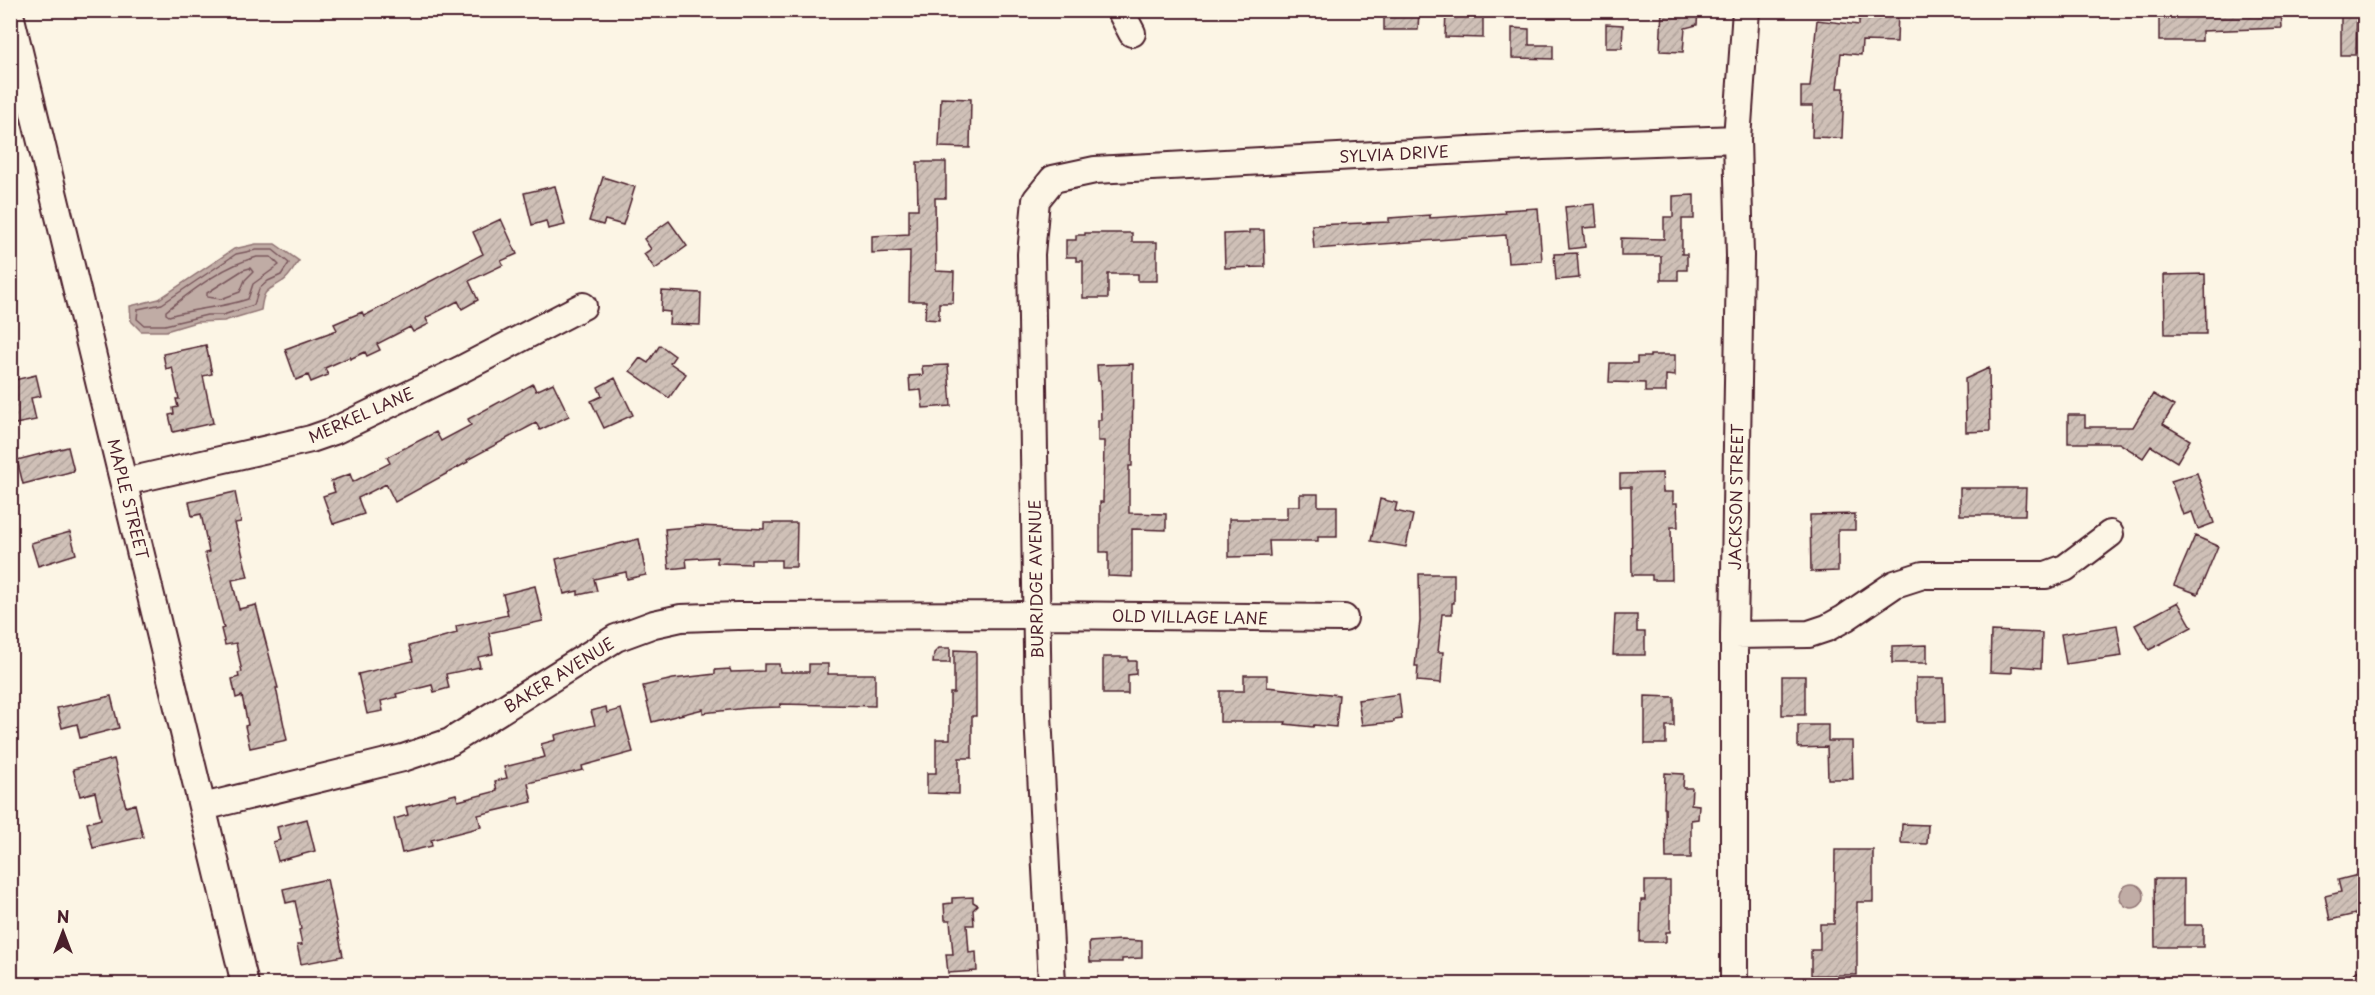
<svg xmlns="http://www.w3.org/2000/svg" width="2375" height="995" font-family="'Playpen Sans',sans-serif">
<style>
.water{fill:#c0aca5;stroke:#917474;stroke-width:1.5}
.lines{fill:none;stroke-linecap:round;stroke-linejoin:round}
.shore{stroke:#79575c;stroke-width:1.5}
.building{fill:url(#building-hatch);stroke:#4a1f2b;stroke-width:1.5}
.minor-casing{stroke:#4a1f2b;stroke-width:30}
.minor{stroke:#fcf5e5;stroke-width:26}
.labels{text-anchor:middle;stroke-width:5;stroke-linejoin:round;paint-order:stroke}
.street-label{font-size:16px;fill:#4a1f2b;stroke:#fcf5e5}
</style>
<defs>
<pattern id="building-hatch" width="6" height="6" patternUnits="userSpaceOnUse" patternTransform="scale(1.5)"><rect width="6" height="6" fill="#cfc0b7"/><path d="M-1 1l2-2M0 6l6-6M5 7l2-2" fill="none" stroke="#b3a59e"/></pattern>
</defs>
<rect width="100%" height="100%" fill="#fcf5e5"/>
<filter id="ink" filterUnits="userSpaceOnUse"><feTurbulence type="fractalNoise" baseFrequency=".0167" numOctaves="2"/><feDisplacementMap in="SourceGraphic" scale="12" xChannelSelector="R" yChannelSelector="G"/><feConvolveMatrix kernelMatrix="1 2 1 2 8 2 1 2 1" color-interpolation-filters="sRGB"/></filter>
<g filter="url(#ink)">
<path class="water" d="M256 244H275L299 261C294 267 290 277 283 281 267 292 264 287 261 310L224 321 196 322 166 331H141L131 321 130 306 159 299 234 249Z
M2120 896a12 12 0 1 1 24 0a12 12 0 1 1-24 0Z"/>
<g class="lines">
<path class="shore" d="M256 250H273L289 263 281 275 268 281 259 289 254 305 223 315H207L165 325H144L137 319 138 309 162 304 236 254Z
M257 257H271L279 265 253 284 248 299C222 308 196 308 169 316L166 314V311C193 290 224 265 257 257Z
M250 268 253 272 245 280 240 292 221 299 207 297V293L243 270Z"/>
</g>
<path class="building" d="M1384 10H1419L1418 30H1384Z
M1446 10H1483V38L1445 37Z
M1662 10H1698L1697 25 1685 28 1683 52 1660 51Z
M1859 10H1898L1897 42 1862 41 1861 55 1841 53 1837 88H1844L1842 138 1812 137 1813 106H1801V87H1810L1817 20 1859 25Z
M2159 10H2281L2282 28 2202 31V41H2159Z
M2341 10H2357L2356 55H2341Z
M1606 24 1623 25 1622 48H1606Z
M1512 28 1529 29V45H1553V59L1512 58Z
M941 98 971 99 970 148 939 147Z
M917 162H946V198H935L936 271 954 272 953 303H939V320L925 319 926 301H909L910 251 872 253V236L909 234V209H918Z
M603 177 635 187 623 225 605 220 603 225 589 221Z
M555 186 565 225 548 229 546 221 532 225 524 193Z
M1694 195V219H1682V254H1687V270H1678V280H1661V256H1621V238L1664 239V217H1673V196Z
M1595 204 1597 227 1583 228 1585 247 1569 249 1565 207Z
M1538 208 1542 261 1508 263 1506 235 1314 249 1312 225 1389 222V218L1430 215V218L1505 213 1504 210Z
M501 219 517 254 501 261 503 265 469 281 478 300 462 309 458 301 427 317 426 319 429 324 413 332 410 327 377 344 380 350 367 356 365 352 350 359V357L325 368 328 375 311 382 308 375 296 380 285 349 337 330 334 324 362 312 364 316 483 254 473 232Z
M669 221 687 246 655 269 644 254 651 249 644 239Z
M1249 230H1264L1265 267 1225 268 1224 234 1249 233Z
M1085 233H1132V242H1157V281H1138V274H1108V298H1083V261H1076V257H1066V240H1076V235H1085Z
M1577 253 1579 278 1556 280 1554 254Z
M2205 274 2206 334H2165L2164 275Z
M662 291 701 293 700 325 669 324 670 312 661 311Z
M206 345 212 374 203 376 213 423 173 432 169 415 174 414 173 408 178 407 176 399H179L172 367 166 369 163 354Z
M660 345 675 356 670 363 686 374 669 398 630 371 640 358 648 363Z
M1650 355H1675V376L1666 375V392H1645V383L1609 382 1610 363H1637V357H1650Z
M1133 364 1132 466H1129V513L1166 514V530L1132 529V577L1108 576V552H1100V502H1103L1104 441H1098V420H1101L1100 381H1098L1097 365Z
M948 365 951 406 923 408 921 390 910 391 909 376 923 375 922 366Z
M1989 368 1990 431 1966 432 1965 379Z
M36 375 41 396 31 398 36 420 10 425V381Z
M615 378 633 415 604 428 591 401 602 396 598 387Z
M553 383 569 416 540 430 536 423 467 460 468 462 395 502 386 484 358 498 364 514 333 524 323 496 335 492 331 481 350 474 353 482 390 463 387 457 436 432 441 441 471 425 468 419 533 384 536 391Z
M2153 394 2174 406 2163 424 2190 440 2177 462 2151 446 2143 458 2119 443H2068V415H2085V427H2133Z
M68 447 74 471 23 484 17 460Z
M1662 473 1663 492H1673V503H1677L1678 527H1671L1672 580H1652V575H1632L1631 487H1620V474Z
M2197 473 2214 523 2198 529 2192 512 2183 515 2171 481Z
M1960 488H2026L2025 515H1960Z
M235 492 241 522 235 523 248 577 232 580 239 609 256 605 278 688H276L287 740 250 748 245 726 248 725 242 696 236 698 232 679 239 677 238 673 242 672 236 643 225 645 221 629 224 628 205 553 209 552 201 514 192 516 189 502Z
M1300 494H1318V506H1337V537H1318V541H1269L1270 556 1229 557V519H1287V506H1300Z
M1380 499 1397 503 1395 511 1413 515 1406 547 1371 541Z
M1855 514V530H1838V571L1811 572 1810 515Z
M764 523H797L796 567H781V560H751V564L717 563V557L686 559 687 567 669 569 665 529 699 526 764 529Z
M70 532 76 554 38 566 31 543Z
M2195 536 2218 546 2198 594 2174 585Z
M639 539 646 575 627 579 626 572 594 579 597 591 578 595V591L564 594 556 559Z
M1419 574H1454V603H1452V614H1442L1438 652H1443L1441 683 1417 681 1418 666H1415L1420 621Z
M535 586 543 621 489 633 493 654 478 657 480 667 446 674 449 688 434 692 432 685 396 694 397 697 381 701 383 711 367 714 358 674 413 661 409 646 457 633 456 626 508 615 503 594Z
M2178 602 2192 627 2149 650 2135 625Z
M1615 615H1637V632H1645V655H1613Z
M2117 625 2122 656 2066 664 2061 634Z
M1991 631 2042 633 2041 668 2012 666V673L1990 672Z
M1927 645V663H1892V646Z
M939 648H950V663H933L934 653Z
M954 650 976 651V716H972V758H959V794L927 793V773H936V739H950V693H954Z
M1103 657H1128V661H1136V674L1128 675V694H1103Z
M764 664H779L780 672H809V664H828V674H875V706L780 704V707L748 708 703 713V709L652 722 643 686 673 679 715 674V670L730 669 731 672 764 671Z
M1244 675H1267V687L1339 695 1336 727 1314 725 1313 727 1285 724 1286 722H1220V691H1244Z
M1782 676H1805V715H1782Z
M1916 678H1944L1945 722H1917Z
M1399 694 1402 719 1394 720V722L1362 725 1358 700Z
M111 696 119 728 80 738 77 724 62 728 57 708Z
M1645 696 1674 697V726H1666V744H1645Z
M606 707 607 713 621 709 633 752 582 766 583 770 528 783 532 802 478 815 481 827 431 840 432 846 402 853 394 819 408 815 406 807 456 794 458 801 497 791 495 781 507 778 504 767 545 757 541 744 556 740 555 735 595 725 591 711Z
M1798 725H1828V741H1852L1853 779H1828L1827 747 1798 748Z
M114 759 126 807 135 804 143 837 93 848 87 823 101 819 95 792 80 796 73 769Z
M1665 773 1684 774 1683 788H1692L1691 804 1699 805 1698 819 1691 820V858H1666L1665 808H1664Z
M307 819 315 851 278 861 273 842 280 840 277 827Z
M1902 824 1928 825 1927 844 1901 843Z
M1835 850H1873V902H1857V975H1811V950H1820V924H1834Z
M2358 875 2361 886 2364 885V912L2330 920 2325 896 2341 892 2338 880Z
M327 879 343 956 301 964 297 945H302L299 930 301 929 295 901 286 903 283 889Z
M2154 879H2184V925H2203V947H2155Z
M1645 881H1670V932H1666V942H1640L1641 900H1645Z
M973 897V902L978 905 973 910 974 925H967L969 953 976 952 977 971 948 973 946 954H953L950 920H945L944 904 952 903V898Z
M1121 940 1142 941V958L1122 959V962H1090L1089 942Z"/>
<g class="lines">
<g class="minor-casing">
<path id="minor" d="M1120 10 1132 33
M10 14 245 984
M124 482 311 439 334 431 460 370 583 306
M1734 635 1809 634 1827 628 1845 618 1895 584 1923 575H2046L2065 568 2110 534
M203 807 403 758 450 742 616 638 654 624 681 618 737 616 1036 615 1344 618
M1052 984 1038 715 1031 254 1036 200 1053 179 1095 170 1543 146 1737 139
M1734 984V635L1740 256 1737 139 1746 10
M2363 984H2364"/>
</g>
<use href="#minor" class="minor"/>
</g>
</g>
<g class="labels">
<g class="street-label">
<text transform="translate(1394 154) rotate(-3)" y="6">SYLVIA DRIVE</text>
<text transform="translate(361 415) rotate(-24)" y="6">MERKEL LANE</text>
<text transform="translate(1736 497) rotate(-89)" y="6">JACKSON STREET</text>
<text transform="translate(128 499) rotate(76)" y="6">MAPLE STREET</text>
<text transform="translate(1036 579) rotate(-91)" y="6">BURRIDGE AVENUE</text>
<text transform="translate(1190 617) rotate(1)" y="6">OLD VILLAGE LANE</text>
<text transform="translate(559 675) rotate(-32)" y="6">BAKER AVENUE</text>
</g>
</g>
<rect width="2375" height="995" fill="none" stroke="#fcf5e5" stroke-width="36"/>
<rect x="18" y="18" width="2339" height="959" fill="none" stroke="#4a1f2b" stroke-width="2" filter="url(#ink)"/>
<g transform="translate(63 932)" stroke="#fcf5e5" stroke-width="4.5" paint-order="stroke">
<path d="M0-4.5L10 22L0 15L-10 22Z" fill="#4a1f2b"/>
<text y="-9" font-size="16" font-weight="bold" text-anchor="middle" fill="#4a1f2b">N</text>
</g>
</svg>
